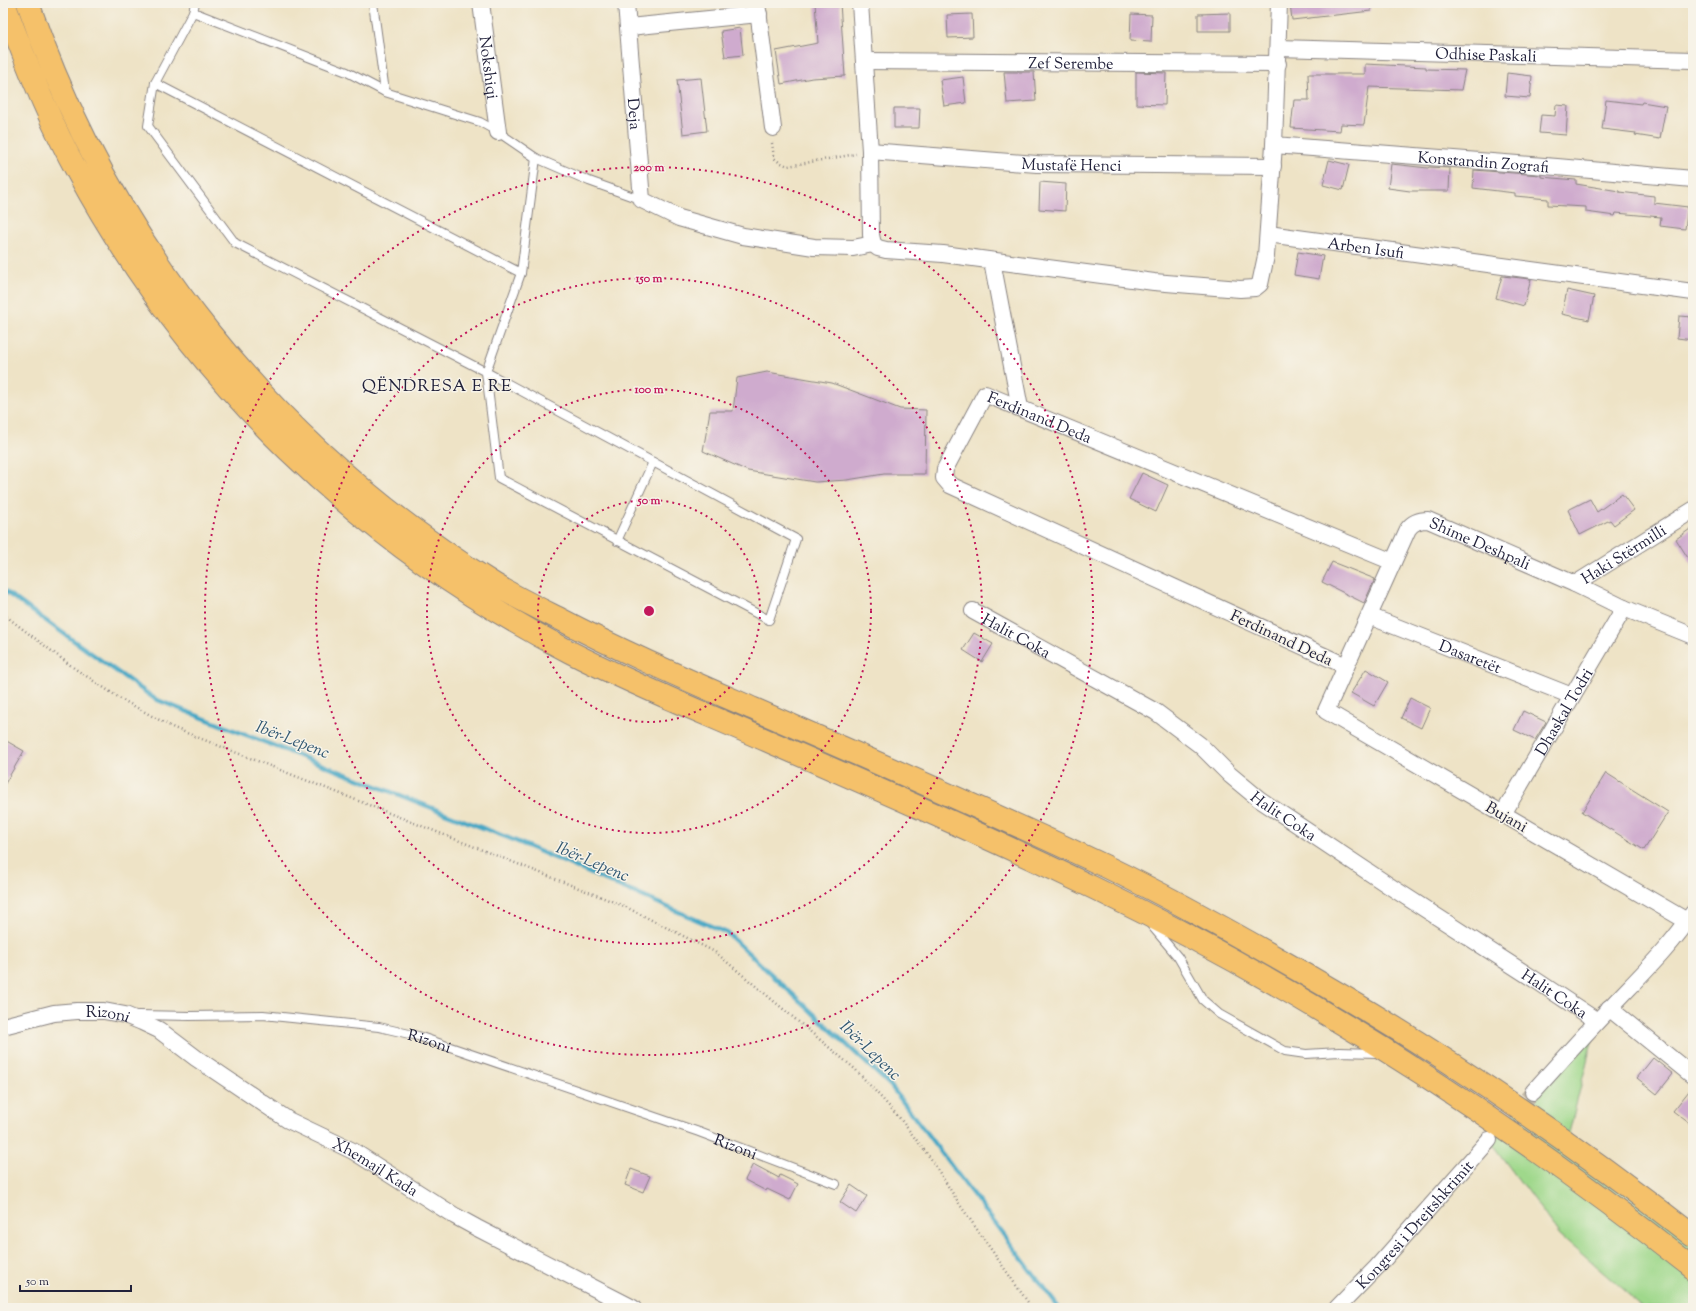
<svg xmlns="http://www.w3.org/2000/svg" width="1696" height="1311" font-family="'Sorts Mill Goudy',serif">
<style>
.green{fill:#9fd88b;stroke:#607d63}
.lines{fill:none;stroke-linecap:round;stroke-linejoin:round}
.stream{stroke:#46a7c5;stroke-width:4.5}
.building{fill:#cfabce}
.minor-tunnel{stroke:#c5bcaa;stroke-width:16;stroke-dasharray:16 8;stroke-linecap:butt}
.service-casing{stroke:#888280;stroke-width:10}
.minor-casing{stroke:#888280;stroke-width:18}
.motorway-casing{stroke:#888280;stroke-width:24}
.path{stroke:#888280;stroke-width:2.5;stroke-dasharray:1 3;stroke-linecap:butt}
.service{stroke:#fff;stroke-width:8}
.minor{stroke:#fff;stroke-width:16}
.motorway{stroke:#f5c16b;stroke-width:22}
.ring{fill:none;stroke:#c2185b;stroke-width:2;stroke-dasharray:2 4}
.labels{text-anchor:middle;stroke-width:3;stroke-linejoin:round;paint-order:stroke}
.street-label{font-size:16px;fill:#22223b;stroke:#f7f3e8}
.neighbourhood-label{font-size:17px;letter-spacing:1px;fill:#22223b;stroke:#f7f3e8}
.water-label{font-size:17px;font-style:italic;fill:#305772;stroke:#f7f3e8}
.centre{fill:#c2185b;stroke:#f7f3e8;stroke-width:2}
.ring-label{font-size:12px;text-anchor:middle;font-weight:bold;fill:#c2185b;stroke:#f7f3e8;stroke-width:3;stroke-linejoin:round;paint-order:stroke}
</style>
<rect width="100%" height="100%" fill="#f7f3e8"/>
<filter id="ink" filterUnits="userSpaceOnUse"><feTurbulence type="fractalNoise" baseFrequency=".025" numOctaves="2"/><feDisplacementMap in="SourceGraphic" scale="8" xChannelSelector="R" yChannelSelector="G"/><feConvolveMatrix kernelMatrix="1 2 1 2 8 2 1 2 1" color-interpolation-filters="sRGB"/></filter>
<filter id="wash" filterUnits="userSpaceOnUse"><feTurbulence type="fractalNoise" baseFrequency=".012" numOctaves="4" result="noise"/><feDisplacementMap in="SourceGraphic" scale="16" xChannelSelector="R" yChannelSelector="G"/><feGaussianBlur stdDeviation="0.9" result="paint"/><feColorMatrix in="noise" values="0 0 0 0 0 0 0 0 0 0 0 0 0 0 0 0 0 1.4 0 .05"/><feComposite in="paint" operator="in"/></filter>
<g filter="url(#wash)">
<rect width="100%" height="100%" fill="#eee3c6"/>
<path class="green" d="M1597 1021 1567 1141 1693 1236V1308H1644L1560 1235 1489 1140Z"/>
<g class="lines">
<path class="stream" d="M3 590 155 699 511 839 727 933 890 1085 1059 1308"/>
</g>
<g id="blocks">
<path class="building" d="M815 3H840L845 76 812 78 781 84 776 51 818 43Z
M1290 3H1371V11L1292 20Z
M1230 13V31H1198V14Z
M972 14 973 37 948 38 947 15Z
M1131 14 1152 15 1151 42 1130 41Z
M740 28 743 55 725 57 721 31Z
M1365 64 1426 67V69L1465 70 1461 90 1369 87 1364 125 1341 124 1340 131 1291 128 1294 100H1309L1308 74H1365Z
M1004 72H1034L1036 101 1007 103Z
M1136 72 1166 73 1165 105 1136 104Z
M1507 73 1532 76 1530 98 1505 96Z
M963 77 966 103 944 106 940 80Z
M701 78 707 131 683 134 677 80Z
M1606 100 1641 104 1642 102 1666 106 1660 139 1635 135 1636 133 1602 129Z
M1556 105 1568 106 1566 135 1539 133 1541 115 1555 116Z
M894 108H920L919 128H894Z
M1329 160 1349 165 1343 190 1323 185Z
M1391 164 1428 168 1429 167 1450 168 1449 191H1410L1388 188Z
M1474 170 1541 175V177L1576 180V184L1619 191V192L1654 196V203L1688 207 1685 229 1660 226 1661 217 1616 213 1615 216 1586 212V207L1548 205V199L1515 196V193L1473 188Z
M1040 182 1066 184 1065 211 1039 209Z
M1298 252 1323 256 1319 279 1294 275Z
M1502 276 1531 279 1524 306 1496 298Z
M1567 290 1594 296 1589 320 1562 314Z
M1679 316 1693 317V340L1677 338Z
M767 372 832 383 900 409 926 410 925 474H884L847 480 815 482 748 471 703 451 710 411H733L737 378Z
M1142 473 1168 485 1156 512 1129 499Z
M1622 494 1634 510 1614 525 1610 520 1580 535 1568 510 1590 499 1597 512Z
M1693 527V566L1676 539Z
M1332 562 1375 579 1364 603 1322 582Z
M974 633 993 644 982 662 963 650Z
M1366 669 1388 682 1374 706 1351 693Z
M1410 698 1430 708 1421 728 1401 718Z
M1523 711 1546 722 1535 740 1514 730Z
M3 739 24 751 3 787Z
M1606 773 1668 812 1644 850 1582 812Z
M1653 1058 1673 1074 1657 1094 1637 1078Z
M1693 1086V1126L1673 1111Z
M753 1164 779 1178 780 1175 798 1184 790 1200 767 1189 766 1191 745 1180Z
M631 1169 650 1176 643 1192 625 1185Z
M851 1185 867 1196 856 1213 840 1202Z"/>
</g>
</g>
<g filter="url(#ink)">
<use href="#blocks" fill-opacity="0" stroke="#888280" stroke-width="1"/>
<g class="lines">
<path class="minor-tunnel" d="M1494 1134 1533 1092"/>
<g class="service-casing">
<g id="service">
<path d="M195 3 193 12 347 72 385 92 480 122 498 132 536 158 589 181 642 200"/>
<path d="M373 3 385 92"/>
<path d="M193 12 155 83 148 126 235 243 486 372 499 478 769 620 796 539 486 372 521 273 536 158"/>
<path d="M155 83 521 273"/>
<path d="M617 541 653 462"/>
<path d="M1151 925 1178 957 1203 1000 1219 1014 1285 1051 1306 1054 1339 1052 1378 1053"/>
<path id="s1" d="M138 1015 190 1016 263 1015 379 1027 418 1036 699 1132 836 1184"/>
</g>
</g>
<g class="minor-casing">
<g id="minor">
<path id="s2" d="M481 3 498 132"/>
<path id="s3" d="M626 3 642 200 679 218 743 236 814 247 853 248 873 244"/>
<path d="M757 3 773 128"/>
<path d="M860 3 870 151 871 235 873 244 878 248 886 250 943 254 1154 282 1240 289 1255 288 1260 284 1266 256 1274 145 1279 3"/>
<path d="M629 27 759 14"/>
<path id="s4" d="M1278 48 1693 60"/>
<path id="s5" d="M864 61 1278 64"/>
<path id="s6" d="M1274 145 1557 167 1693 179"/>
<path id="s7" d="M870 151 1037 164 1273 166"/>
<path id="s8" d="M1268 234 1693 292"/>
<path d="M992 261 1020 408"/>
<path id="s9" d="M1575 584 1693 510"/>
<path id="s10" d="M973 611 1156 712 1200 745 1230 775 1259 799 1391 887 1540 983 1597 1021"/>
<path id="s11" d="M1369 616 1572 696"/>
<path id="s12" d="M1346 666 950 485 944 478 945 469 985 394 1393 562"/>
<path id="s13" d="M1503 814 1624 608"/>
<path id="s14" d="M1687 921 1326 711 1408 529C1413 522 1419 520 1428 520L1575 584 1624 608 1693 636"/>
<path d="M1609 1008 1693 1076"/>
<path id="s15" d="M3 1026 54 1013 77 1011H104L125 1015 142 1022 159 1030 196 1058 288 1120 353 1151 455 1216 477 1228 633 1308"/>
<path d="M1533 1092C1558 1064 1583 1036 1609 1009 1638 978 1669 949 1693 913"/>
<path id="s16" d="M1337 1308 1377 1267 1489 1140"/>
</g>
</g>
<g class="motorway-casing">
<path id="motorway" d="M4 3C25 61 48 119 78 173 191 380 360 544 570 652 634 685 702 712 768 741 878 789 988 837 1096 889 1308 992 1508 1122 1693 1268
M28 3C111 245 276 449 494 584 515 597 538 608 560 619 623 652 688 680 754 709 871 760 989 811 1105 866 1163 894 1219 925 1275 957 1421 1039 1560 1132 1693 1236"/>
</g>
<path class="path" d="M772 143 774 158 779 162 788 166 856 154
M3 614 74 668 121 699 174 728 624 906 715 952 855 1069 898 1116 931 1159 960 1205 1032 1308"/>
<use href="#service" class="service"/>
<use href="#minor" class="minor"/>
<use href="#motorway" class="motorway"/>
</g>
</g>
<g class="ring">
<circle cx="649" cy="611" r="111"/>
<circle cx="649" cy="611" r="222"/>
<circle cx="649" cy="611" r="333"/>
<circle cx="649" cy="611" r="444"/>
</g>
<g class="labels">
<g class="street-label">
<text dy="6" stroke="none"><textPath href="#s4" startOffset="208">Odhise Paskali</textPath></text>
<text dy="6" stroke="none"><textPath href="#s5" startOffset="207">Zef Serembe</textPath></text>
<text dy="6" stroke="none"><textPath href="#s2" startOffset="65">Nokshiqi</textPath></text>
<text dy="6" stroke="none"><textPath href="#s3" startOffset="111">Deja</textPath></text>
<text dy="6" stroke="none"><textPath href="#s6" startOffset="210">Konstandin Zografi</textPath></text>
<text dy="6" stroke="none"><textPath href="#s7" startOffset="202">Mustafë Henci</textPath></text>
<text dy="6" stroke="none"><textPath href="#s8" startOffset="99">Arben Isufi</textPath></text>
<text dy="6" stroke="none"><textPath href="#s12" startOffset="598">Ferdinand Deda</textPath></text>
<text dy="6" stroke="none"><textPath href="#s14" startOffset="697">Shime Deshpali</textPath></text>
<text dy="6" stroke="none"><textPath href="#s9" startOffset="57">Haki Stërmilli</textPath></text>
<text dy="6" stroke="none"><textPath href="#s10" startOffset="50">Halit Coka</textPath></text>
<text transform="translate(1282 637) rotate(25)" y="6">Ferdinand Deda</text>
<text dy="6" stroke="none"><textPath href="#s11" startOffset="109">Dasaretët</textPath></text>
<text dy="6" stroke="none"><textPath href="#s13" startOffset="119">Dhaskal Todri</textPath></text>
<text dy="6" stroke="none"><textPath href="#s10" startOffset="374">Halit Coka</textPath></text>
<text transform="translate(1507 816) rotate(30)" y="6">Bujani</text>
<text dy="6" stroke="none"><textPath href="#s10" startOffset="698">Halit Coka</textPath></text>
<text dy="6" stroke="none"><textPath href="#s15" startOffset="107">Rizoni</textPath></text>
<text dy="6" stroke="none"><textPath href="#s1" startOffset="294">Rizoni</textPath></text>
<text dy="6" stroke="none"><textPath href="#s1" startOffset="618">Rizoni</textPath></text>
<text dy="6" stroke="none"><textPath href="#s15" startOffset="418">Xhemajl Kada</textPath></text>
<text dy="6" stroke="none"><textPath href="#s16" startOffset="114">Kongresi i Drejtshkrimit</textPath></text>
</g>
<g class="neighbourhood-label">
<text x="437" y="391">QËNDRESA E RE</text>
</g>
<g class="water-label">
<text transform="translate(293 739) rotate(21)" y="6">Ibër-Lepenc</text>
<text transform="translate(593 861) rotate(23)" y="6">Ibër-Lepenc</text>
<text transform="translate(871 1050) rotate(44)" y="6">Ibër-Lepenc</text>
</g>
</g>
<circle cx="649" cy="611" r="6" class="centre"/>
<g class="ring-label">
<text x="649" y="171">200 m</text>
<text x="649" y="282">150 m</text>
<text x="649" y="393">100 m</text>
<text x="649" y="504">50 m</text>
</g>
<rect width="1696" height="1311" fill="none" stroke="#f7f3e8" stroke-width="16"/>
<path d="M20 1285v6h111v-6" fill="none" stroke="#22223b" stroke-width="2"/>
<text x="26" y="1285" font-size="12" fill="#22223b" stroke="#f7f3e8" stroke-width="3" paint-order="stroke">50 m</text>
</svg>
